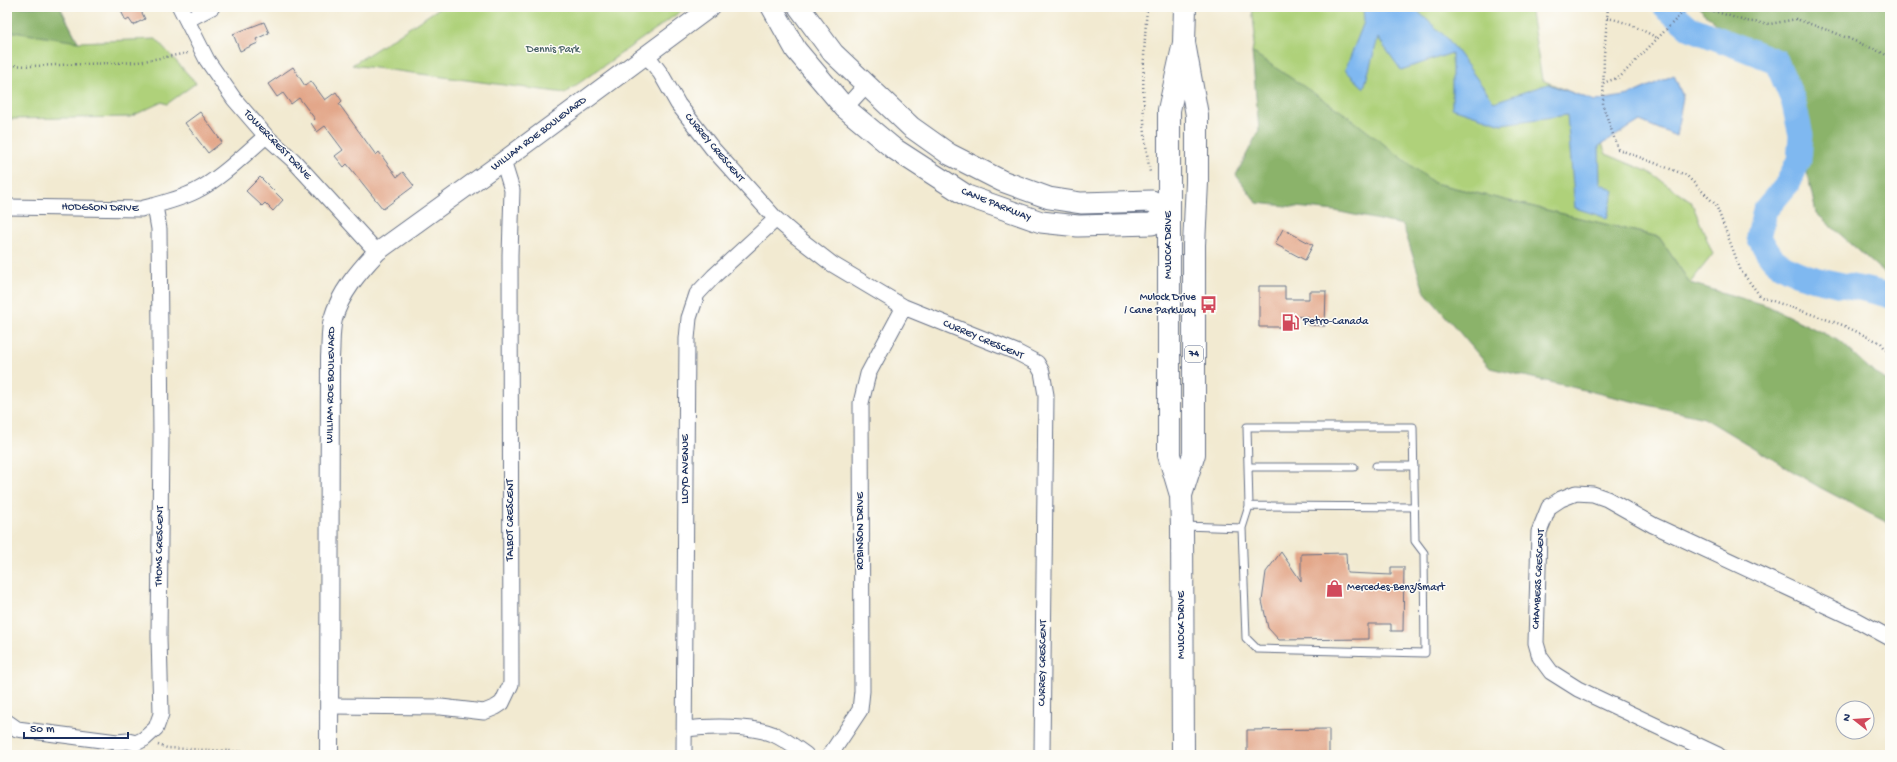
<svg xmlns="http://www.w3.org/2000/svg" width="1897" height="762" viewBox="0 0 1897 762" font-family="'Gochi Hand',sans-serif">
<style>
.green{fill:#afd17a;stroke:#65806c}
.forest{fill:#8bb36a;stroke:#537164}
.water{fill:#7fb8f0;stroke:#4d74a7}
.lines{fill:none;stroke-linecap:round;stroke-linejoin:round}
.river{stroke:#7fb8f0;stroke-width:25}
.building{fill:#e3a78a}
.service-casing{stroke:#667086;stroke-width:9}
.minor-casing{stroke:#667086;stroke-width:17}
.tertiary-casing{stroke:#667086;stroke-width:20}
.secondary-casing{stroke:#667086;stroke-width:23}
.primary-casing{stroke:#667086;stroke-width:24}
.path{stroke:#667086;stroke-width:2.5;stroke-dasharray:1 3;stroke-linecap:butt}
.service{stroke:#fff;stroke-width:7}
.minor{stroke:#fff;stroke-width:15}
.tertiary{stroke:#fff;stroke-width:18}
.secondary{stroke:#fff;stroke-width:21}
.primary{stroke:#fff;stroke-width:22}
.labels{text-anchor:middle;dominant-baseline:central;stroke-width:3;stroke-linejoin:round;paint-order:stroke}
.shield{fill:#fdfcf7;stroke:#5f6c8c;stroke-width:1}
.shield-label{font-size:10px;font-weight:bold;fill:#1b2f5e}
.park-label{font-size:11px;fill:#476066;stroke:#fdfcf7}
.street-label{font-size:11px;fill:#1b2f5e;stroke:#fdfcf7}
.poi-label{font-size:11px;fill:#1b2f5e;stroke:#fdfcf7;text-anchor:start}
</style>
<rect width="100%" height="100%" fill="#fdfcf7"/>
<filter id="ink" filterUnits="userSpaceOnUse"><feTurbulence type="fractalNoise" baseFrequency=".025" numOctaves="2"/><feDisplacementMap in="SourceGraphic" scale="8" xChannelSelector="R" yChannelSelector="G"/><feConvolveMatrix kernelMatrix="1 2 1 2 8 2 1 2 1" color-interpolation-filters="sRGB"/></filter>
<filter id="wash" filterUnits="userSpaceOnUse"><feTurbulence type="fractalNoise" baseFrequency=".012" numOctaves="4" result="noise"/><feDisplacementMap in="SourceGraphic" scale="16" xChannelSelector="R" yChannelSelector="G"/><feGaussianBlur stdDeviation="0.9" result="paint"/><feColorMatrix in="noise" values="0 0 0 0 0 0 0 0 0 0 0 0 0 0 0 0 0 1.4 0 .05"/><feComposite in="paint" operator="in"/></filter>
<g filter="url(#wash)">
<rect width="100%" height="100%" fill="#f2ead1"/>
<path class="green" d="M 7,7 L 60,7 L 78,42 L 156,39 L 196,83 L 167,104 L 162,102 L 130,117 L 7,119 Z
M 441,7 L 687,7 L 565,93 L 352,65 Z
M 1252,7 L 1530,7 L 1542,80 L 1585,98 L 1606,154 L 1649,172 L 1691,201 L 1713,254 L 1690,283 L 1659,237 L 1434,183 L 1252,52 L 1255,35 Z"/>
<path class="forest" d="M 7,7 L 60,7 L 78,42 L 7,31 Z
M 1698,7 L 1890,7 L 1890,278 L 1816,213 L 1789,90 Z
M 1252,52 L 1345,114 L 1434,183 L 1659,237 L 1690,283 L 1768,306 L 1841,342 L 1875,374 L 1890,382 L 1890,524 L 1819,487 L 1704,418 L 1490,368 L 1424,291 L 1403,225 L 1335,211 L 1257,203 L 1236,175 L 1259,130 Z"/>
<path class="water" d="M 1363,7 L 1413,7 L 1448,39 L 1494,102 L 1548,84 L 1595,101 L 1629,95 L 1674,75 L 1683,97 L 1676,136 L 1640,121 L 1599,146 L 1600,183 L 1614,191 L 1607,218 L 1575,208 L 1567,115 L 1502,124 L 1452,108 L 1452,53 L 1401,70 L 1378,38 L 1364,88 L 1345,70 L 1364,22 Z"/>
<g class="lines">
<path class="river" d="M 1665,7 L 1690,28 L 1776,61 L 1793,100 L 1801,135 L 1799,160 L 1788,183 L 1765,210 L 1759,237 C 1763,244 1768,254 1774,260 C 1803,284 1856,284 1890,296"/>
</g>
<g id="blocks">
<path class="building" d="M 119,7 L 148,7 L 141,11 L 145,19 L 133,25 L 129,19 L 126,21 Z
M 264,22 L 269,33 L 256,39 L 258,43 L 240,51 L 233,34 Z
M 293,67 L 305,86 L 311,81 L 325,100 L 336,92 L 342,101 L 339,104 L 376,155 L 379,152 L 397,177 L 403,172 L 414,186 L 383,209 L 347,164 L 344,167 L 335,156 L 343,150 L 325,126 L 317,132 L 311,123 L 315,119 L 299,98 L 291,104 L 283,93 L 277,97 L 268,84 Z
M 200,112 L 222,142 L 208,153 L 185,123 Z
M 260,177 L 283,200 L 273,211 L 265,203 L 262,206 L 246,191 Z
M 1283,229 L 1313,245 L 1305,260 L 1275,244 Z
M 1259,286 L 1285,286 L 1285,299 L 1309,299 L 1309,291 L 1326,291 L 1325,326 L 1308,325 L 1308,317 L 1283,316 L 1283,327 L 1259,327 Z
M 1281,552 L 1301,581 L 1301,554 L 1346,553 L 1347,573 L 1391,575 L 1391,567 L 1404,567 L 1403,631 L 1391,631 L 1391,624 L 1368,624 L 1368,639 L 1279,640 L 1268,628 L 1262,601 L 1266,572 Z
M 1329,729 L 1329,755 L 1247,755 L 1247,730 Z"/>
</g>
</g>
<g filter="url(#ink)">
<use href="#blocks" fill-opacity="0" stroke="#667086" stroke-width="1"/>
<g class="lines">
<defs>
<path id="service" d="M 1376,466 L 1414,466
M 1248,467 L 1354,467
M 1249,506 L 1414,507
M 1184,526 L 1242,528 L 1246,638 L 1257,649 L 1425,653 L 1424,553 L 1415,541 L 1413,427 L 1247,427 L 1249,506 L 1242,528"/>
<path id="minor" d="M 180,7 L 207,60 L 234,99 L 266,136 L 293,160 L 377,252
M 187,20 L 212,7
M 646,54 L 661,74 L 678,104 L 712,148 L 776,219 L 797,237 L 832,264 L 904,307 L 1016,352 L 1037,363 L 1042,372 L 1046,395 L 1042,755
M 845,108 L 867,84
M 7,207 L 141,209 C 160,204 178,200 196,191 C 219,180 246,153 266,136
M 330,706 L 441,707 L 484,712 L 496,707 L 502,703 L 511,684 L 510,255 L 512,190 L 503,161
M 7,722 L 17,729 L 117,742 L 128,741 L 136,743 L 144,739 L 156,728 L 161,714 L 159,637 L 161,436 L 159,229 L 155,206
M 685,729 C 709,726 752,725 775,735 C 786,740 796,748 806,755
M 684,755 L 687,339 L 689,318 L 697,294 L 714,276 L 776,219
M 830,755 L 860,710 L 862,691 L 861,403 L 868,374 L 904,307
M 1718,755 L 1578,689 L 1551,672 L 1540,657 L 1536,643 L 1539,532 L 1549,507 L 1561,499 L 1576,493 L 1593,494 L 1607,499 L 1653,525 L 1855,619 L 1890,638"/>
<path id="tertiary" d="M 329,755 L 330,357 C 331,345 330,331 333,319 C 340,293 359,271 377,252 L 503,161 L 711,7"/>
<path id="secondary" d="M 772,7 L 796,50 L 845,108 L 893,148 L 967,196 L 1041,222 L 1078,226 L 1152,224 L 1169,212 L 1152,201 L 1081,203 L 1049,198 L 1002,181 L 949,154 L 911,127 L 833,53 L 799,7"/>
<path id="primary" d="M 1181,495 L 1194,454 L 1194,245 L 1197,182 L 1197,115 L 1184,43 L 1185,7
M 1183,755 L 1182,526 L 1181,495 L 1169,455 L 1169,110 L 1184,43"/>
</defs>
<use href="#service" class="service-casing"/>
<use href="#minor" class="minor-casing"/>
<use href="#tertiary" class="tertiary-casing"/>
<use href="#secondary" class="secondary-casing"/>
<use href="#primary" class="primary-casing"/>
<path class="path" d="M 1147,7 C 1143,62 1140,118 1150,172
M 1608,7 L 1604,55 L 1603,106 L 1618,149 L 1686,175 L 1716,205 L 1741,271 L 1761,297 L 1840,324 L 1881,343 L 1890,355
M 1702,7 L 1745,21 L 1770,24 L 1796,19 L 1833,32 L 1883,53 L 1890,58
M 1607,18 C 1625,21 1641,29 1657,38
M 7,65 L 31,66 L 138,62 L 188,53
M 1603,83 L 1620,77 L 1686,9 L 1692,7
M 158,745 L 167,748 L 315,755"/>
<use href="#service" class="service"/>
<use href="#minor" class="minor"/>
<use href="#tertiary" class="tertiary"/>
<use href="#secondary" class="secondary"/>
<use href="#primary" class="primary"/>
</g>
</g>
<defs>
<symbol id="bus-bare" viewBox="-9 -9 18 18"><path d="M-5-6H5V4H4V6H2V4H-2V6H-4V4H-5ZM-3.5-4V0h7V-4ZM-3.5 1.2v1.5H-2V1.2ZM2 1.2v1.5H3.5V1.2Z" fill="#d1495b" stroke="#fdfcf7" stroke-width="2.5" paint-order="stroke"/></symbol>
<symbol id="fuel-bare" viewBox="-9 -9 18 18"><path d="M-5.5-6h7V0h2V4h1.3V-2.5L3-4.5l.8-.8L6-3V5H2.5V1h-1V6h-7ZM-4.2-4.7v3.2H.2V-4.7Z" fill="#d1495b" stroke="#fdfcf7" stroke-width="2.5" paint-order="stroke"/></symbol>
<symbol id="shop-bare" viewBox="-9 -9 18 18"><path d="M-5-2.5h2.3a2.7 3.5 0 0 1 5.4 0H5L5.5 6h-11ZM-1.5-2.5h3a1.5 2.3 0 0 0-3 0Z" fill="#d1495b" stroke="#fdfcf7" stroke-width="2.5" paint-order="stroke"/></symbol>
</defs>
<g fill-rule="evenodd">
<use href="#bus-bare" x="1196" y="292" width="25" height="25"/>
<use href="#fuel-bare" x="1278" y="310" width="25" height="25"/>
<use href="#shop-bare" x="1322" y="576" width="25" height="25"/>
</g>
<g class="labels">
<rect class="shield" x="1185" y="346" width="18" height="16" rx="3"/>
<g class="shield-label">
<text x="1194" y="354">74</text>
</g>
<g class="park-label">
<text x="553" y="50">Dennis Park</text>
</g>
<g class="street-label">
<text transform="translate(539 134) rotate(-37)">WILLIAM ROE BOULEVARD</text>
<text transform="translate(277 145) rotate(46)">TOWERCREST DRIVE</text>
<text transform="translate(714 148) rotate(50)">CURREY CRESCENT</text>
<text transform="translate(996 205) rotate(22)">CANE PARKWAY</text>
<text transform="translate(100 208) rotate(1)">HODGSON DRIVE</text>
<text transform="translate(1169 245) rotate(-90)">MULOCK DRIVE</text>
<text transform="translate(983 340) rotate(23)">CURREY CRESCENT</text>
<text transform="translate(331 385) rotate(-89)">WILLIAM ROE BOULEVARD</text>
<text transform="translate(686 469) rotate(-90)">LLOYD AVENUE</text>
<text transform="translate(511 520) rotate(-90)">TALBOT CRESCENT</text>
<text transform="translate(861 531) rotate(-90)">ROBINSON DRIVE</text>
<text transform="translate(160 546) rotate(-89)">THOMS CRESCENT</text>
<text transform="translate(1539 579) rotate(-87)">CHAMBERS CRESCENT</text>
<text transform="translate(1182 625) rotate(-90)">MULOCK DRIVE</text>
<text transform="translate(1043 663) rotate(-89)">CURREY CRESCENT</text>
</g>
<g class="poi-label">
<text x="1196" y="298" text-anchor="end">Mulock Drive<tspan x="1196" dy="13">/ Cane Parkway</tspan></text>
<text x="1303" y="322">Petro-Canada</text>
<text x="1347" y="588">Mercedes-Benz/Smart</text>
</g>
</g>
<rect width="1897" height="762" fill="none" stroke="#fdfcf7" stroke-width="24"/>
<g transform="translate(1855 720) rotate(287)"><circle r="19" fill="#fdfcf7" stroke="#a3aaba"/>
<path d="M0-3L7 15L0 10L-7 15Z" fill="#d1495b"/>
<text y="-6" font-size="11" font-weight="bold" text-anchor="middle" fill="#1b2f5e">N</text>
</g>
<path d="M24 732v6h104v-6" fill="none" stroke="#1b2f5e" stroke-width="2"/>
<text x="30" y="732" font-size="12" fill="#1b2f5e" stroke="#fdfcf7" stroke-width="3" paint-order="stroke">50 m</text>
</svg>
